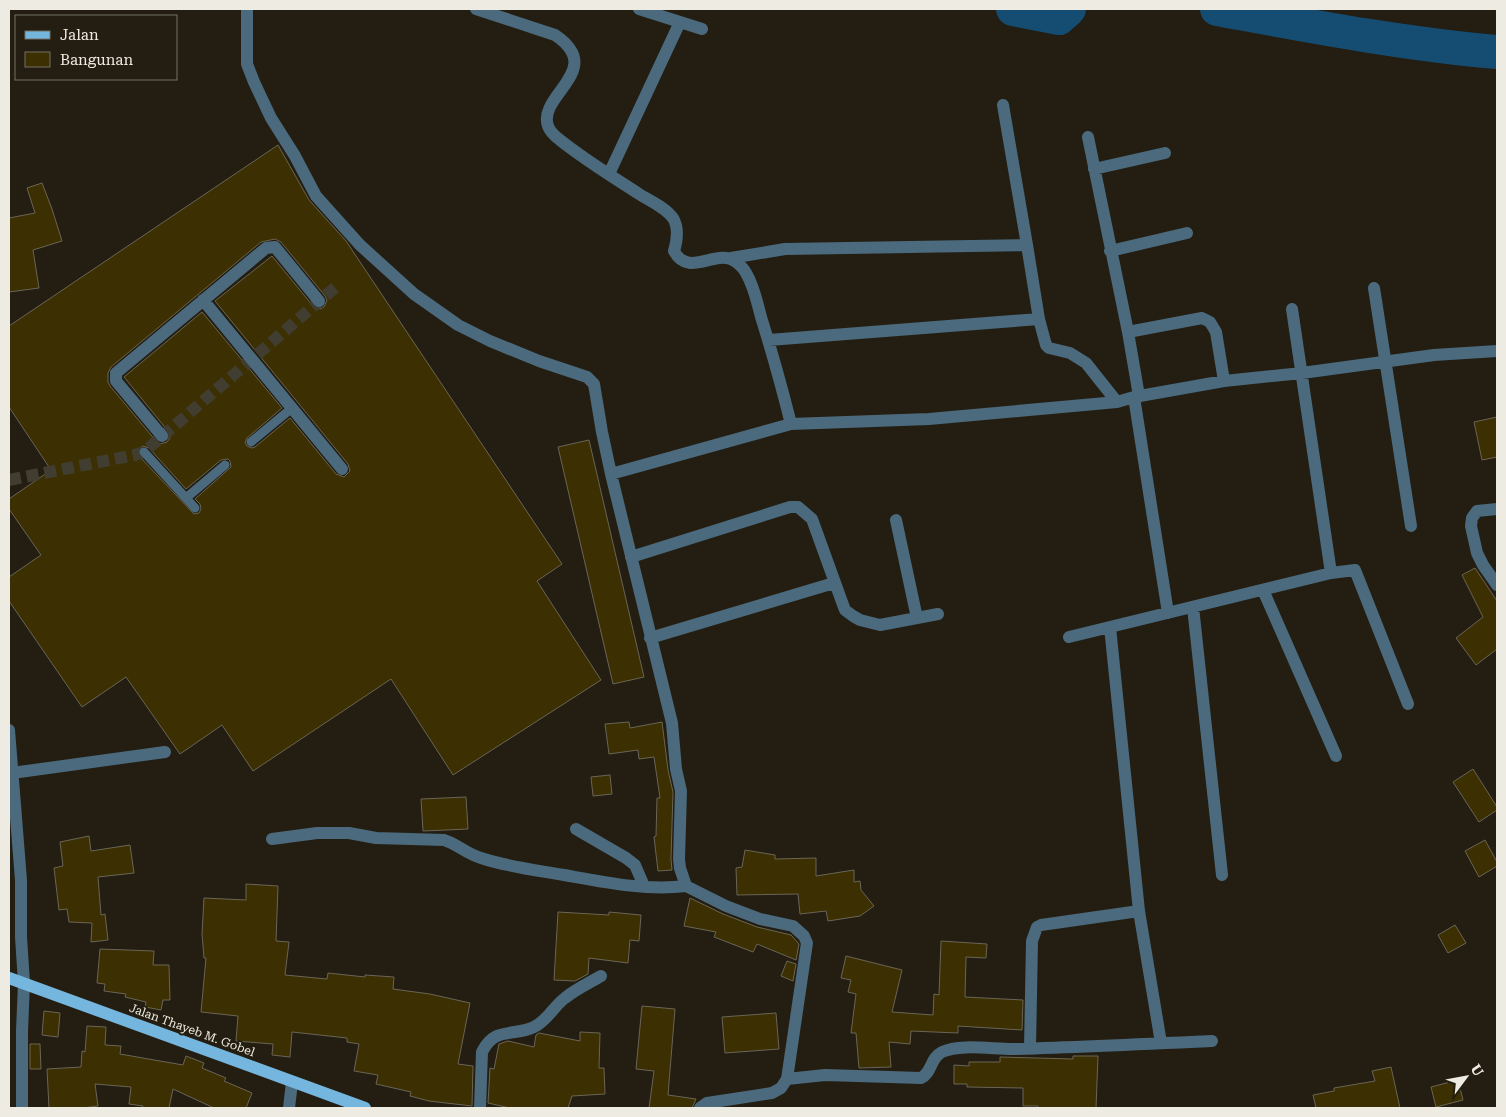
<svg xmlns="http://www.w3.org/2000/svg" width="1506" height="1117" viewBox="0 0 1506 1117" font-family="'Roboto Serif',serif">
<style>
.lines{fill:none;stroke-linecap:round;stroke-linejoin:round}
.river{stroke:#154c71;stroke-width:34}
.building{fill:#3c2f01;stroke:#6a6556;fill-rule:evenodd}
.street-tunnel{stroke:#413d30;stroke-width:12;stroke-dasharray:12 6;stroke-linecap:butt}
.lane{stroke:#4b6a7d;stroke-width:9}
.street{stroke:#4b6a7d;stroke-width:12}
.primary{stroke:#74b6de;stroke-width:12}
.labels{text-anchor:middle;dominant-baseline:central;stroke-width:4;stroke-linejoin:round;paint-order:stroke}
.street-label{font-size:12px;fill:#eeebe2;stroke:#231e11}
</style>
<rect width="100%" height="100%" fill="#231e11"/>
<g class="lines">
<path class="river" d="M 1013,9 L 1059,18 L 1069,9
M 1217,9 C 1310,26 1403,44 1497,52"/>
</g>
<path class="building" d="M 278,145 L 309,200 L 346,241 L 562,564 L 537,581 L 601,680 L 453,775 L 391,679 L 253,771 L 222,725 L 180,754 L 126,677 L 82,707 L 9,601 L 9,577 L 41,555 L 9,509 L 9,499 L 51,470 L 9,407 L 9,326 ZM 275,239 L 281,242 L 325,296 L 327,300 L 324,307 L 320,309 L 313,306 L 272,256 L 215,301 L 348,464 L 350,471 L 344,477 L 336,474 L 290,418 L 255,447 L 252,448 L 247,446 L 245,443 L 247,438 L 282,408 L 202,312 L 124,377 L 168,431 L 170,438 L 167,442 L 160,444 L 156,441 L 110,386 L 108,382 L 108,373 L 111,367 L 261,242 ZM 143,446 L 149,448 L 186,489 L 221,460 L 228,459 L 230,461 L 231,467 L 195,499 L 200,504 L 201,509 L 199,513 L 194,514 L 139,456 L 138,450 Z
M 42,183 L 52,209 L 62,241 L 33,250 L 39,288 L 9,292 L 9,218 L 35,213 L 27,188 Z
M 1497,417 L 1497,457 L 1482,460 L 1474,422 Z
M 589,440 L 644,677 L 613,684 L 558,447 Z
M 1475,568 L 1497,601 L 1497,649 L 1476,665 L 1456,638 L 1483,617 L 1462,575 Z
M 629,722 L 630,728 L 662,722 L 668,770 L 673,792 L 671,859 L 672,870 L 658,871 L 654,837 L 656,836 L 657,798 L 660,798 L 654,757 L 639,759 L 638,750 L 609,754 L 605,724 Z
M 1473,769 L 1497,807 L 1497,810 L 1479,822 L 1453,782 Z
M 610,775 L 612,794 L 593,796 L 591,777 Z
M 466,797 L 468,829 L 423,831 L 421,799 Z
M 89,836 L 91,851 L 130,845 L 134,873 L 98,877 L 101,915 L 105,914 L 108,940 L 91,942 L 92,923 L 69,922 L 67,909 L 59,910 L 54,868 L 63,866 L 60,842 Z
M 1485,840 L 1497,862 L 1497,866 L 1479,877 L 1465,851 Z
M 745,850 L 775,855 L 775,859 L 816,858 L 816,876 L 854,870 L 854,882 L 860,881 L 861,890 L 874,906 L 860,916 L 828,921 L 826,911 L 800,914 L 798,894 L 737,895 L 736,868 L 742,867 Z
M 246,884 L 278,886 L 276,941 L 289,942 L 285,975 L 327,979 L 328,973 L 365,977 L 365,975 L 394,977 L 393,989 L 430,994 L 470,1003 L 458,1064 L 473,1066 L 472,1106 L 429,1101 L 410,1096 L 411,1092 L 376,1084 L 378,1075 L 354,1071 L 359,1044 L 347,1042 L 347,1038 L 292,1032 L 290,1057 L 272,1055 L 273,1044 L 236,1041 L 238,1016 L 201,1012 L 206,958 L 204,958 L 202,934 L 204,898 L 246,900 Z
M 690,898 L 723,914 L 757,927 L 791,935 L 799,944 L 796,960 L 757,944 L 753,952 L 714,937 L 716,932 L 684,926 Z
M 558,912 L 609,915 L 609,912 L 641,915 L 639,941 L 630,940 L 628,963 L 589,958 L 588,974 L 575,981 L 554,980 Z
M 1455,925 L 1466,943 L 1448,953 L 1438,935 Z
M 941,941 L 987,944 L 986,958 L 966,957 L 965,997 L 1023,1000 L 1022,1030 L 958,1026 L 958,1033 L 911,1031 L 910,1044 L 889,1042 L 891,1067 L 859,1068 L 856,1033 L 851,1033 L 856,994 L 848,992 L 851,980 L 841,978 L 846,956 L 902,970 L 892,1012 L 933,1015 L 934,994 L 939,995 Z
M 100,949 L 154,951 L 153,965 L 169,965 L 170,1000 L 163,1000 L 161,1010 L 145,1007 L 146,1002 L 125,997 L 126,994 L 104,991 L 105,984 L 97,983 Z
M 787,961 L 796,964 L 793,981 L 781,976 Z
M 642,1006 L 675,1009 L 668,1095 L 696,1099 L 692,1108 L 649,1108 L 654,1071 L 636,1069 Z
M 44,1011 L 60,1013 L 58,1037 L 42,1035 Z
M 776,1013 L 779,1049 L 725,1053 L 722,1017 Z
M 87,1026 L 106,1027 L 105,1045 L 121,1046 L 120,1054 L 183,1065 L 186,1056 L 204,1063 L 202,1068 L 226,1078 L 224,1081 L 252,1093 L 246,1108 L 214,1108 L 173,1089 L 169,1108 L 142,1108 L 143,1106 L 129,1104 L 131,1087 L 95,1084 L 98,1106 L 82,1108 L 49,1108 L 47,1069 L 81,1067 L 82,1051 L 85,1052 Z
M 580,1032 L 600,1033 L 599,1068 L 604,1068 L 605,1094 L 572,1096 L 568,1108 L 510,1108 L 488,1103 L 490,1068 L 494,1069 L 499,1044 L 508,1041 L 534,1047 L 536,1035 L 539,1033 L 580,1041 Z
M 30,1044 L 40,1044 L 41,1069 L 30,1069 Z
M 1073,1056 L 1098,1056 L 1096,1108 L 1038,1108 L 1038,1106 L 1023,1106 L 1023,1088 L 967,1087 L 967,1084 L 954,1084 L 954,1065 L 969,1066 L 969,1062 L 1000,1062 L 1000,1057 L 1073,1059 Z
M 1391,1067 L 1400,1108 L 1316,1108 L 1313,1095 L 1334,1091 L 1334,1088 L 1375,1081 L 1372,1071 Z
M 1458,1080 L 1463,1100 L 1436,1107 L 1431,1087 Z"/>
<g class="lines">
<path class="street-tunnel" d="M 9,480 L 135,455 L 144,452 L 338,285"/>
<path class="lane" d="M 251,442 L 292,408
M 144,452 L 195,508
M 186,498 L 225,465"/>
<path class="street" d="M 247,9 L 247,64 L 254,82 L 271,118 L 295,156 L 316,196 L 360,245 L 414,294 L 458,325 L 490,341 L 539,361 L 587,377 L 594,384 L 602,432 L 611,474 L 672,723 L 676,769 L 681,791 L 679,859 L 680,868 L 686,886 L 726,906 L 760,919 L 793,926 L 804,936 L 807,943 L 787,1079 L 825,1075 L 921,1078 C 932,1073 930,1058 942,1052 C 961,1043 996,1050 1017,1049 C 1082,1047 1147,1044 1212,1041
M 476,9 L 555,35 C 607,70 537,95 548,126 C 550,132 556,137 560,140 C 585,160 613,177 639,194 C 650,201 665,207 673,218 C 679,228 677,241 674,251 C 689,279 717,247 736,262 C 740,265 744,269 746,273 C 754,286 757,302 761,317 C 772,352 782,388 791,424 L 929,419 L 1117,402 L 1134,397 L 1224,381 L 1302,373 L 1434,355 L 1497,351
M 680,22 L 702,29
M 1088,137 L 1128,332 L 1139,396
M 1094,169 L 1165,153
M 609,174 L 680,22 L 639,9
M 1110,251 L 1187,233
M 731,258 L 785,249 L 1027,245 L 1003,105
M 1374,288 L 1411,526
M 203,300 L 342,469
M 1292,309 L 1331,573
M 1039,319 L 1046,345 L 1049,348 L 1070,353 L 1086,363 L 1117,402
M 1128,332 L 1202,318 L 1210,322 L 1216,332 L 1224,381
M 769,340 L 1039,319 L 1027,245
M 1134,397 L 1168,613
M 162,436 L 116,381 L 116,373 L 266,248 L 275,247 L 319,301
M 611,474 L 791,424
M 1497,509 L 1477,511 L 1472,518 L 1471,526 L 1477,553 L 1483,565 L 1497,585
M 896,520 L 917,618
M 631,557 L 790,507 L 798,507 L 812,519 L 842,602 L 845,610 L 853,616 L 860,620 L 880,625 L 938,614
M 1263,590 L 1336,756
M 1193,607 L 1222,875
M 1110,627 L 1139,911 L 1161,1043
M 1069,637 L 1331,573 L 1355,570 L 1408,704
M 650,638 L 834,583
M 9,730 L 21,880 L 21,937 L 24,983 L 22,1031 L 22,1108
M 12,773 L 165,752
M 576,829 L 626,858 L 635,865 L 644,886
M 272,839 L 317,833 L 349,833 L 376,838 L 444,840 C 457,844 467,854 481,858 C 508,867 536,870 564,875 C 603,882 646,891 686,886
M 1030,1048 L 1032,941 L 1037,927 L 1041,925 L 1139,911
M 289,1108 L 292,1082
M 480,1108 L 482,1052 C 495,1026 513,1037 534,1027 C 547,1021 554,1006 565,998 C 576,989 589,983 601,976
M 700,1108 L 707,1103 L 772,1093 L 781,1088 L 787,1079"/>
<path class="primary" d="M 9,978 L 365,1108"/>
</g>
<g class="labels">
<g class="street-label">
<text transform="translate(192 1030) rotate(20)">Jalan Thayeb M. Gobel</text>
</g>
</g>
<rect width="1506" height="1117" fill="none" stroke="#eeebe2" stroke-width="20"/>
<rect x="15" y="15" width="162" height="65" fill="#231e11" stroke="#747065"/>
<rect x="25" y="31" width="25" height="8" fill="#74b6de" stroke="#747065"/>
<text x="60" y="40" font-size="15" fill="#eeebe2">Jalan</text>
<rect x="25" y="52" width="25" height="15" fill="#3c2f01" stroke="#747065"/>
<text x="60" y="65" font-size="15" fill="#eeebe2">Bangunan</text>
<g transform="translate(1466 1077) rotate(58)" stroke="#231e11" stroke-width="4" paint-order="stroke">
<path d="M0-4L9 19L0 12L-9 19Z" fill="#eeebe2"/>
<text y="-8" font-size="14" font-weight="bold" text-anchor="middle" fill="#eeebe2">U</text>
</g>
</svg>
